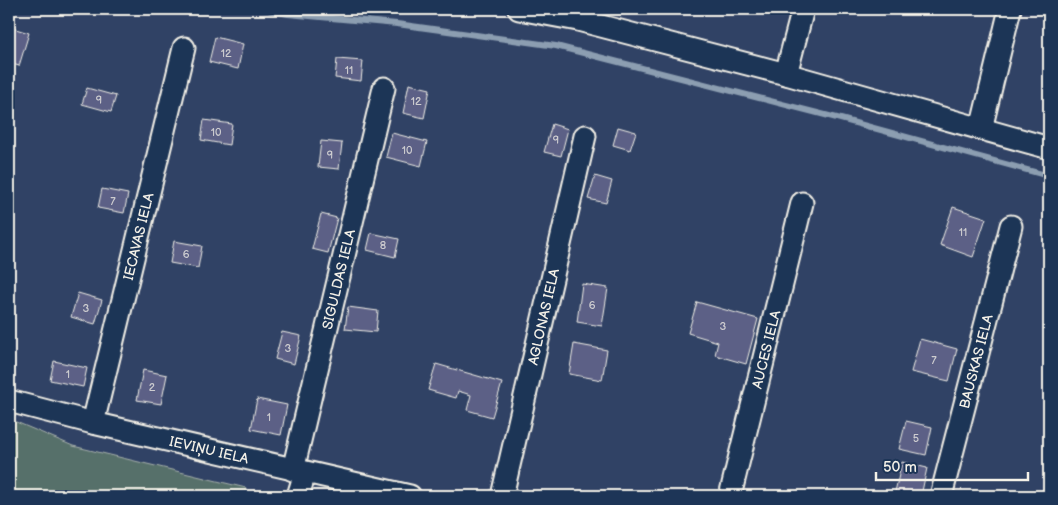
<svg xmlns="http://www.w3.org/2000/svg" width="1058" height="505" viewBox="0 0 1058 505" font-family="'Balsamiq Sans',sans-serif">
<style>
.green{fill:#576f6b;stroke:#a6b0aa}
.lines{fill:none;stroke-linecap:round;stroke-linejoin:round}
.stream{stroke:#8c9eb1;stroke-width:6}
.building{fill:#5b6086;stroke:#f4f1e8}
.street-casing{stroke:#f4f1e8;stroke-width:25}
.street{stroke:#1d3557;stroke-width:21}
.labels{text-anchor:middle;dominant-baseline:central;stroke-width:4;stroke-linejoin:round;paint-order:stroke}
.number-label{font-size:11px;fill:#cecdd0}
.street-label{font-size:14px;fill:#f4f1e8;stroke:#1d3557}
</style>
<rect width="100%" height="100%" fill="#304265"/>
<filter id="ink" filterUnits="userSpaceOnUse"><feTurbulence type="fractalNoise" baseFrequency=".02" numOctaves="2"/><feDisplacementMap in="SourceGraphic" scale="10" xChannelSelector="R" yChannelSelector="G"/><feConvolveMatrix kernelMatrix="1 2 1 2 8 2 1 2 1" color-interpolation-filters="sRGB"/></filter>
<g filter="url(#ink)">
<path class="green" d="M 9,419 L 73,446 L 246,488 L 247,496 L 9,496 Z"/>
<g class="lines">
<path class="stream" d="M 263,9 L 288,14 L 397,24 L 556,46 L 837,118 L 1049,176"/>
</g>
<path class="building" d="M 9,27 L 29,33 L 19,66 L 9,63 Z
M 215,37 L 243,44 L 238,69 L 209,62 Z
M 337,59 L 363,61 L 361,81 L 335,78 Z
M 409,84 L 430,89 L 424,118 L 403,113 Z
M 87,88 L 116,96 L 111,112 L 82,104 Z
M 204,120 L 232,124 L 229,145 L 201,140 Z
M 552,124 L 568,129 L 561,156 L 544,152 Z
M 618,127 L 636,132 L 630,150 L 613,145 Z
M 392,133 L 427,142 L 421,166 L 386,157 Z
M 321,141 L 342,143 L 339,169 L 318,167 Z
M 595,176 L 612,181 L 606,203 L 588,199 Z
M 102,189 L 128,194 L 124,213 L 98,208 Z
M 953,207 L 986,218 L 973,257 L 940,245 Z
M 321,214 L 337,218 L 328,253 L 312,249 Z
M 371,233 L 399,239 L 395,257 L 367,250 Z
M 174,241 L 202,246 L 198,268 L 170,263 Z
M 582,284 L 608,288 L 602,326 L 577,322 Z
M 78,293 L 102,300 L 95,324 L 71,317 Z
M 697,302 L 758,319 L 746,364 L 715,355 L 718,342 L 688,333 Z
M 348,307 L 378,311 L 376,332 L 345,329 Z
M 282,332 L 301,336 L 294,364 L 275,359 Z
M 920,339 L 957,349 L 949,381 L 911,372 Z
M 574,344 L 607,350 L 602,380 L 569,374 Z
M 54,361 L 87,368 L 83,387 L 50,380 Z
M 436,364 L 502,383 L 492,417 L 467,410 L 471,395 L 458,391 L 456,398 L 428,390 Z
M 143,370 L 167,375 L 161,404 L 137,400 Z
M 257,399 L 287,405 L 281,435 L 251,429 Z
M 906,421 L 932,427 L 926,455 L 899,449 Z
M 902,462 L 927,468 L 921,496 L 894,496 Z"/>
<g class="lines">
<defs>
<g id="street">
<path d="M 519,9 L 578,20 L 786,74 L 1049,148"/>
<path d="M 786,74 L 803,9"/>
<path d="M 981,129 L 1010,9"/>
<path id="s1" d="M 9,401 L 93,423 L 410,496"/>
<path id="s2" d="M 93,423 L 184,48"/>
<path id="s3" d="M 293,470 L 384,88"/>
<path d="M 298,496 L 305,473"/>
<path id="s4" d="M 502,496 L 585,136"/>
<path id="s5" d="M 730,496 L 802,203"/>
<path id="s6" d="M 941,496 L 1011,226"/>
</g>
</defs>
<use href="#street" class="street-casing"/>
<use href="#street" class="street"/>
</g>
</g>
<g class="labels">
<g class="number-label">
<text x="226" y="53">12</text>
<text x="349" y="70">11</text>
<text x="99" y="100">9</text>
<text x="416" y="101">12</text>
<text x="216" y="132">10</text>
<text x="556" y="140">9</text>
<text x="407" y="150">10</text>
<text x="330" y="155">9</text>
<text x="113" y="201">7</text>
<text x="963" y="232">11</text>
<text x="383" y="245">8</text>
<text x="186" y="254">6</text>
<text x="592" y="305">6</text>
<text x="86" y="308">3</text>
<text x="723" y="326">3</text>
<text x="288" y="348">3</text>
<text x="934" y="360">7</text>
<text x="68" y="374">1</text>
<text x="152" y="387">2</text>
<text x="269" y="417">1</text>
<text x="916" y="438">5</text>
</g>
<g class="street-label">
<text stroke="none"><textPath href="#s2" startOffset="192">IECAVAS IELA</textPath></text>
<text stroke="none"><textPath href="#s3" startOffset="196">SIGULDAS IELA</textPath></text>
<text stroke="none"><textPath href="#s4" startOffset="184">AGLONAS IELA</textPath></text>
<text stroke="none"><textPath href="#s5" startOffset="151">AUCES IELA</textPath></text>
<text stroke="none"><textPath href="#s6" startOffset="139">BAUSKAS IELA</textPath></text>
<text stroke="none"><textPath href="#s1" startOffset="206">IEVIŅU IELA</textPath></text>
</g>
</g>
<rect width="1058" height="505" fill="none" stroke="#1d3557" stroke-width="30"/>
<rect x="15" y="15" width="1028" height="475" fill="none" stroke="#f4f1e8" stroke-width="2" filter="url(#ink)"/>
<path d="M876 472v8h152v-8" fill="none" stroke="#f4f1e8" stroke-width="2.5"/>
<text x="883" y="472" font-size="15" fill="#f4f1e8" stroke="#1d3557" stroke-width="4" paint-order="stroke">50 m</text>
</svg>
